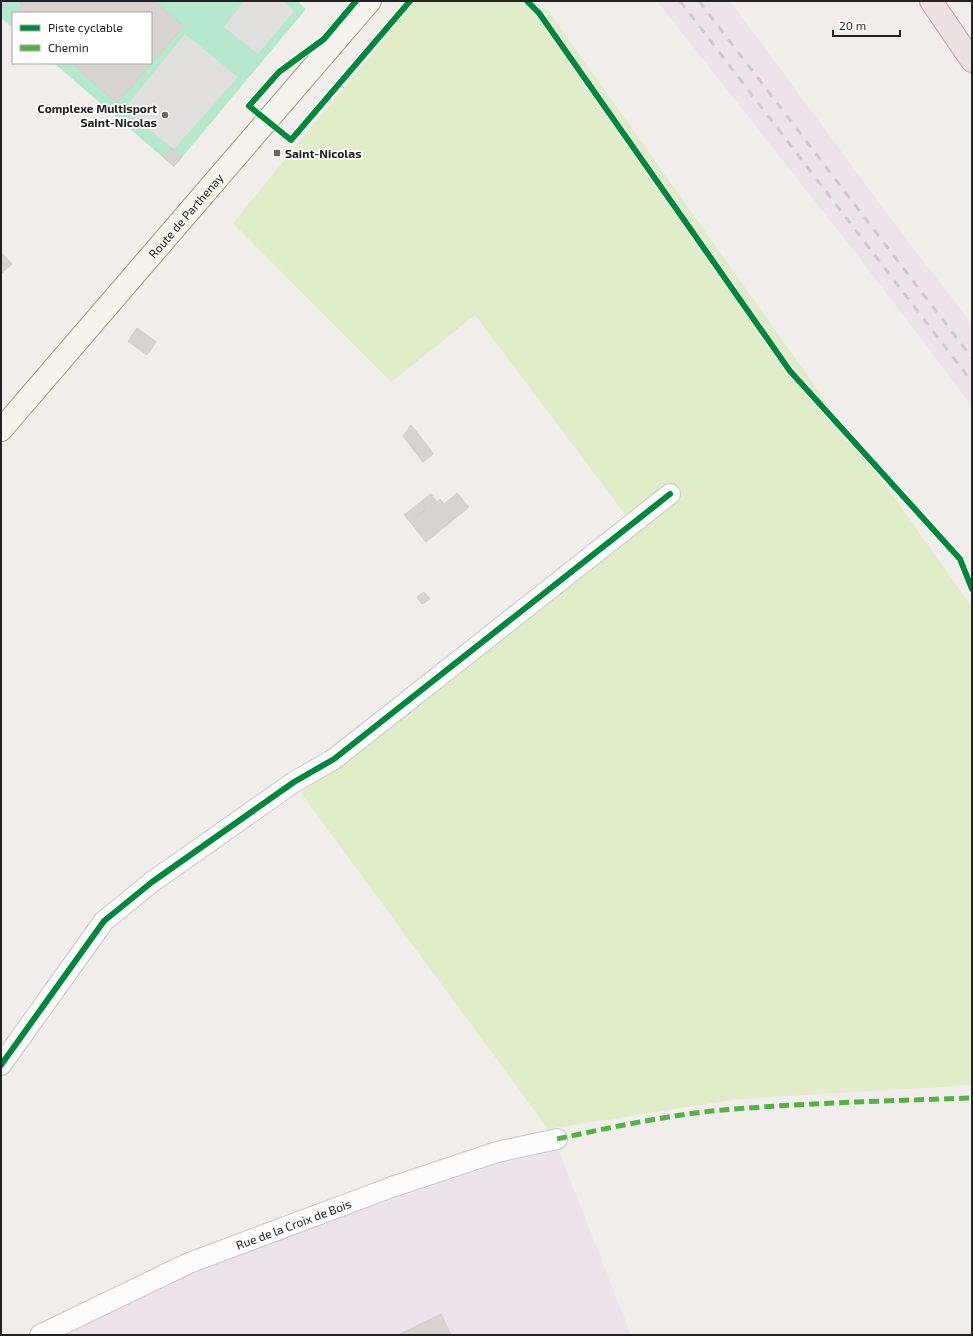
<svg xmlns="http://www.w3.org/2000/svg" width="973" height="1336" viewBox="0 0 973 1336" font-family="'Exo 2',sans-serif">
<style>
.industrial{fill:#ede3ea}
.grass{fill:#e0edc8}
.pitch{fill:#b5e8ce}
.parking{fill:#e0dfde}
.building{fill:#d7d3d1;stroke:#d3cfcc}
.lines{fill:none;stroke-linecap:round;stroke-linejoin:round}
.street-casing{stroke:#c9c8c6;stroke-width:22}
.secondary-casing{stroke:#9b9a80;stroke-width:24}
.highway-casing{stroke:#c6a0ae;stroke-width:24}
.street{stroke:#fdfcfc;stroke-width:20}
.secondary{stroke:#f5f4ec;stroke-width:22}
.highway{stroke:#ece0e2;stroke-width:22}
.rail{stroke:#cccccb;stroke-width:3;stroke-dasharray:8 8;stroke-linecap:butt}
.quiet{stroke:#55b145;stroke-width:5;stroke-dasharray:10 5;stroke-linecap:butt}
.cycleway-casing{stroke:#fff;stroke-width:8}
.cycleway{stroke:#00873e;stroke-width:6}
.poi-dot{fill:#6a6968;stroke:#fff;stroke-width:1.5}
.labels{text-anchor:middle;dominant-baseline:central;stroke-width:3.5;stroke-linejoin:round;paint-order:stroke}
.poi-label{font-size:12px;font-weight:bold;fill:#222;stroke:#fff;text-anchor:end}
.street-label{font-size:12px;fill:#222;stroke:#fff}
</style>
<rect width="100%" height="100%" fill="#f0edea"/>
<path class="industrial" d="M 657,1 L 730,1 L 900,231 L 972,324 L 972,406 L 852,248 Z
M 556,1144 L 631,1335 L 54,1335 L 170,1276 Z"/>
<path class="grass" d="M 415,1 L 534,1 L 550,13 L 972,607 L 972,1085 L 738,1099 L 548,1129 L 301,793 L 631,522 L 475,315 L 391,382 L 233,223 Z"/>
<path class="pitch" d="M 1,1 L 297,1 L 306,9 L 174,167 L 54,63 L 151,63 L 151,13 L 13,13 L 13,28 L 1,18 Z"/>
<path class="parking" d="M 244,1 L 282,1 L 294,11 L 258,54 L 224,27 Z
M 185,34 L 238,77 L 174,149 L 124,109 Z"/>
<path class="building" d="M 1,1 L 9,1 L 4,7 L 1,5 Z
M 18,1 L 154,1 L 184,26 L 117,103 L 71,63 L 151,63 L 151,13 L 16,13 L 23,5 Z
M 171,148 L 182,157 L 174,166 L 163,157 Z
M 1,252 L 12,264 L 2,273 L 1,272 Z
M 137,328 L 156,342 L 147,355 L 128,341 Z
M 411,425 L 430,449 L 419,457 L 403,436 Z
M 430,449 L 433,454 L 423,462 L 419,457 Z
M 457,493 L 469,507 L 426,542 L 410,522 L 427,508 L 422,501 L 431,494 L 437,502 L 440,499 L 444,504 Z
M 422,501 L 427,508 L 410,522 L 404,515 Z
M 424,592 L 430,599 L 422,604 L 417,597 Z
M 441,1314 L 451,1335 L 398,1335 Z"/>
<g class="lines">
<defs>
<g id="street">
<path d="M 1,1065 L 104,921 L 152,882 L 294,782 L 334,759 L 670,494"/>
<path id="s1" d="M 40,1335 L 189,1263 L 392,1187 L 497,1152 L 557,1139"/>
</g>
<g id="secondary">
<path id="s2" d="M 1,430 L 370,1"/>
</g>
<path id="highway" d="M 931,1 L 972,61"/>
</defs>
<use href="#street" class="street-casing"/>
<use href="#secondary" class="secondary-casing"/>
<use href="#highway" class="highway-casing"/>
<use href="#street" class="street"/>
<use href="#secondary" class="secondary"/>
<use href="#highway" class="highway"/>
<path class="rail" d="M 680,1 L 972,382
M 699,1 L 972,358"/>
<path class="quiet" d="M 557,1139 C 608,1128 659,1117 712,1111 C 798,1103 885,1101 972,1098"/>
<defs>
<path id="cycleway" d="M 356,1 L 324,39 L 279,72 L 249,106 L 291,140 L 410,1
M 527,1 L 539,13 L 790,371 L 960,559 L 972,589
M 1,1065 L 104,921 L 152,882 L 294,782 L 334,759 L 670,494"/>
</defs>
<use href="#cycleway" class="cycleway-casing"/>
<use href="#cycleway" class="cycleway"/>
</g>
<g class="poi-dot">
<circle cx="165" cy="115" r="4"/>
<rect x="273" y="149" width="8" height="8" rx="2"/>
</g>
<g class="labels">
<g class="poi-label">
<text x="157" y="108">Complexe Multisport<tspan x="157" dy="14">Saint-Nicolas</tspan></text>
<text x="285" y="153" text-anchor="start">Saint-Nicolas</text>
</g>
<g class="street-label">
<text stroke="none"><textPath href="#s2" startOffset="283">Route de Parthenay</textPath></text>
<text stroke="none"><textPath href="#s1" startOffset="277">Rue de la Croix de Bois</textPath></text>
</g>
</g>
<rect width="973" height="1336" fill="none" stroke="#222222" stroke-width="4"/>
<rect x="12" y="12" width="140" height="52" fill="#ffffff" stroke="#a7a7a7"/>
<rect x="20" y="25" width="20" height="6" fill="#00873e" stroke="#a7a7a7"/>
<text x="48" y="32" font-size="12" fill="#222222">Piste cyclable</text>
<rect x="20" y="45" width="20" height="6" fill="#55b145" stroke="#a7a7a7"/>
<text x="48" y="52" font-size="12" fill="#222222">Chemin</text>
<path d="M833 30v6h67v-6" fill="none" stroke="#222222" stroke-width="2"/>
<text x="839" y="30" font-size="12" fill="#222222" stroke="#ffffff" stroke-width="3" paint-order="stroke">20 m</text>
</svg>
